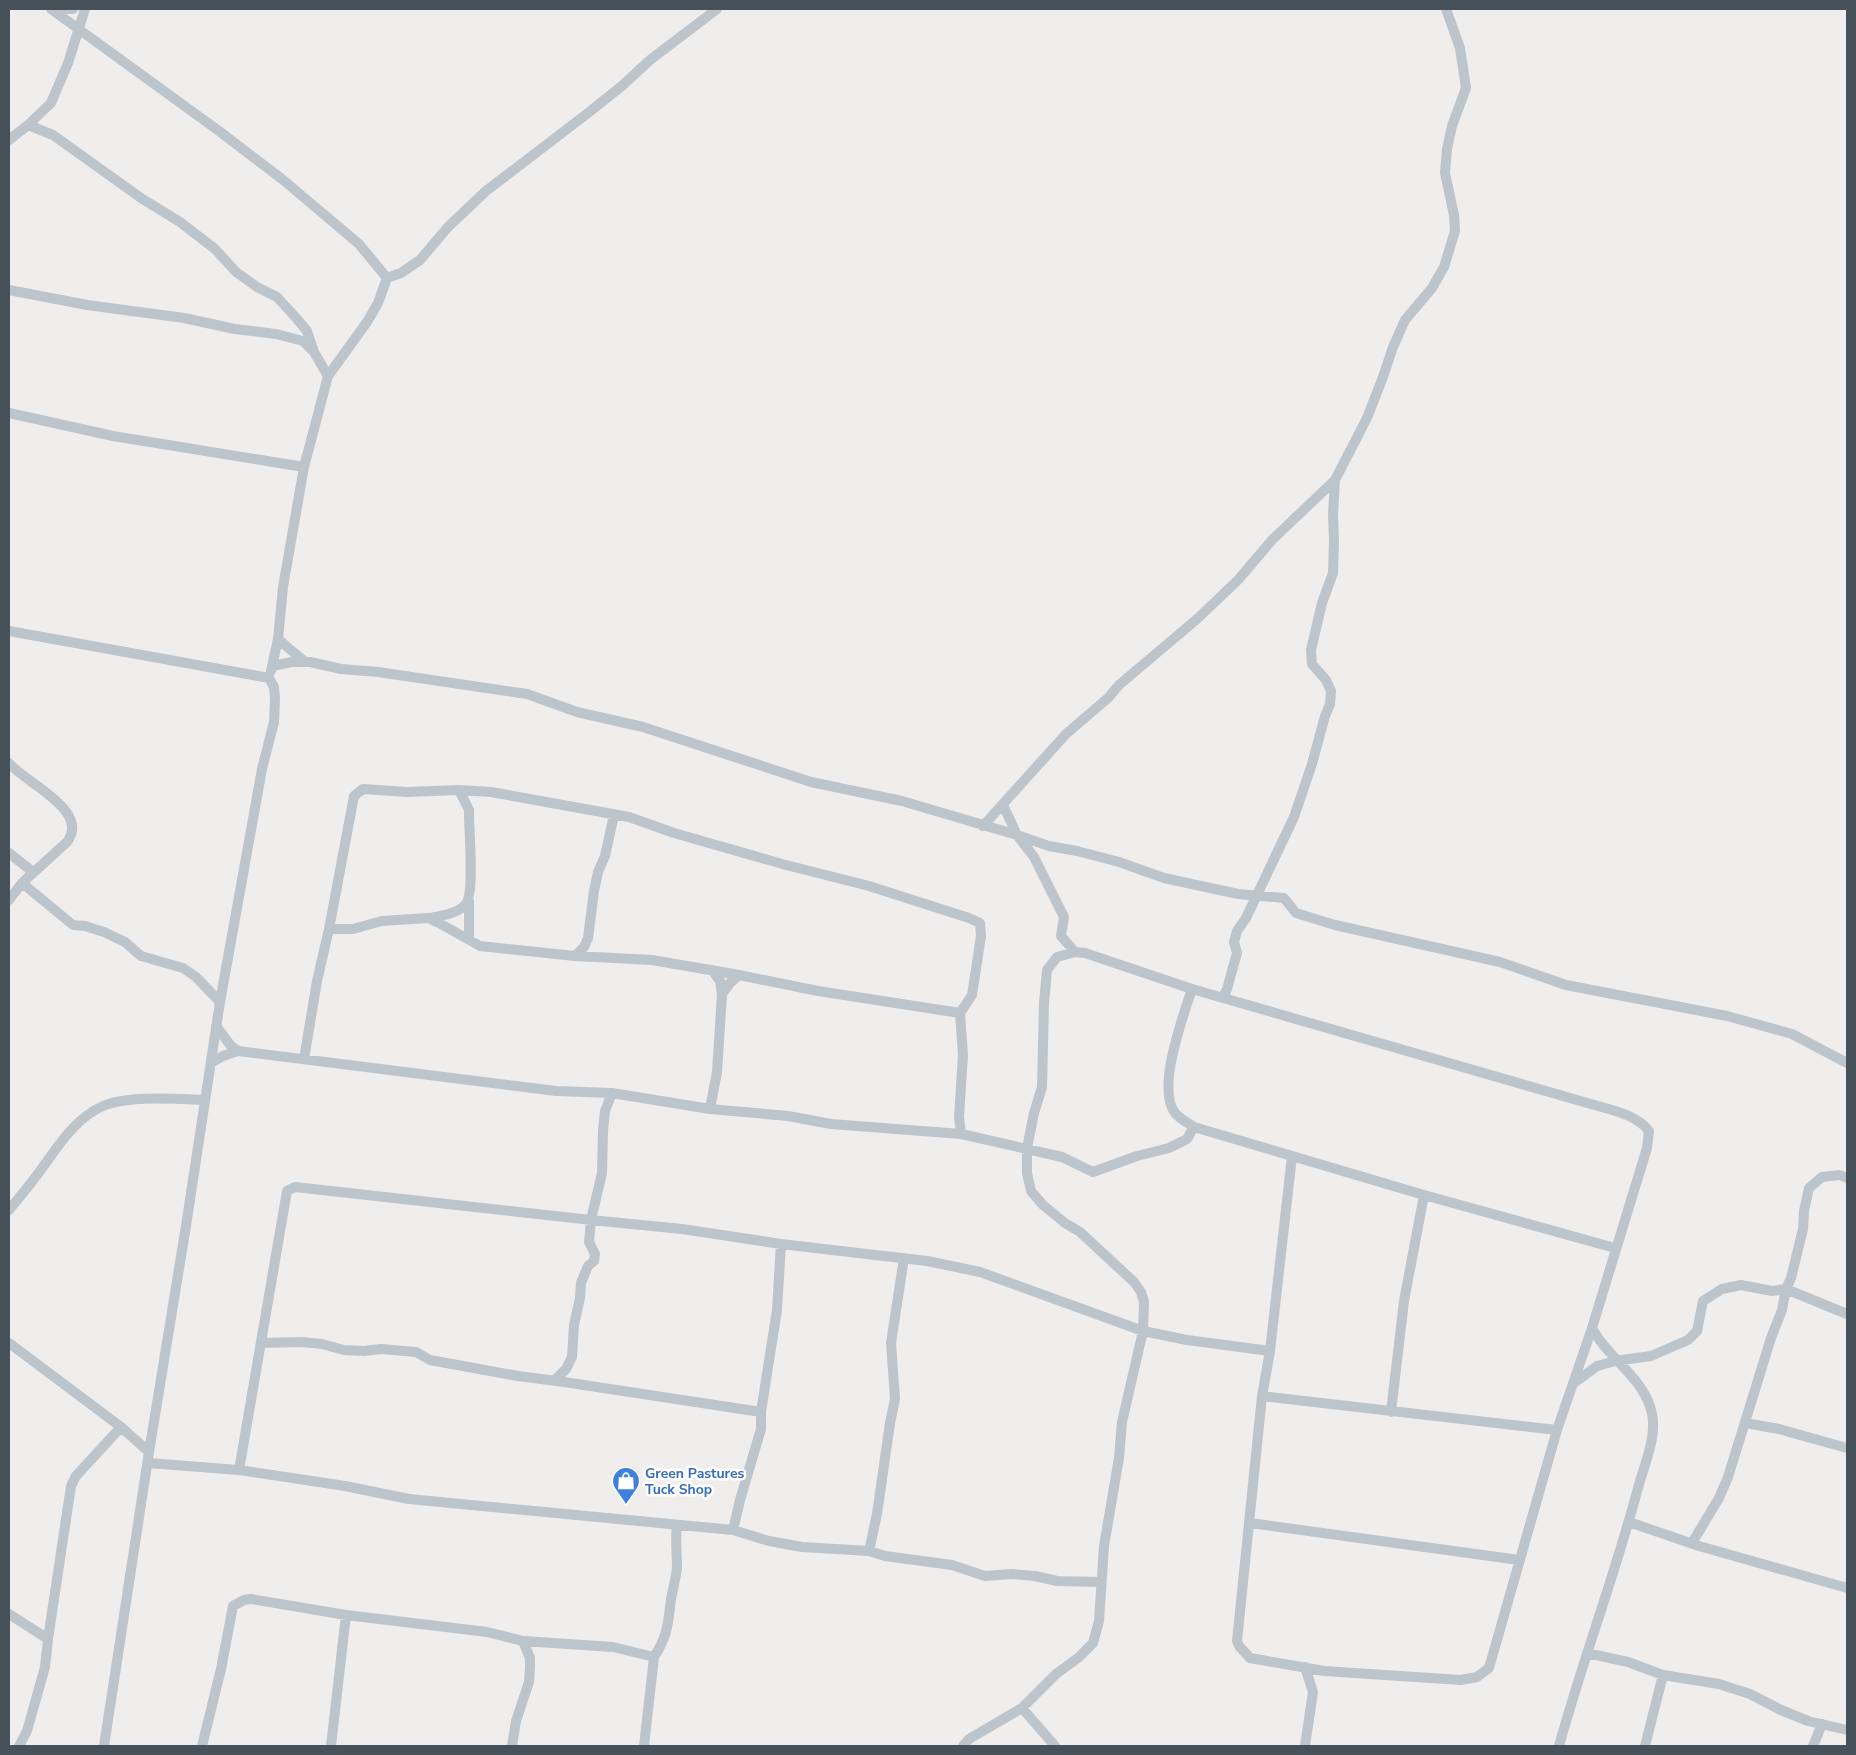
<svg xmlns="http://www.w3.org/2000/svg" width="1856" height="1755" viewBox="0 0 1856 1755" font-family="'Nunito Sans',sans-serif">
<style>
.lines{fill:none;stroke-linecap:round;stroke-linejoin:round}
.minor{stroke:#bcc5cc;stroke-width:10}
.labels{text-anchor:middle;dominant-baseline:central;stroke-width:5;stroke-linejoin:round;paint-order:stroke}
.shop-label{font-size:14px;font-weight:bold;fill:#366cbe;stroke:#fff;text-anchor:start}
</style>
<rect width="100%" height="100%" fill="#f0eded"/>
<g class="lines">
<path class="minor" d="M 51,9 L 219,131 L 282,179 L 359,244 L 387,278
M 59,9 L 73,9
M 28,125 L 53,135 L 141,198 L 180,222 L 215,249 L 236,272 L 257,287 L 277,297 L 298,320 L 307,331 L 314,352
M 9,140 L 28,125 L 51,103 L 68,63 L 85,9
M 9,290 L 87,305 L 184,318 L 235,329 L 276,334 L 303,341 L 314,352 L 328,376
M 9,413 L 113,436 L 304,467
M 9,631 L 269,678 L 274,687 L 275,698 L 274,722 L 262,769 L 220,1002 L 186,1226 L 149,1452 L 104,1746
M 278,639 L 305,662
M 272,666 L 292,662 L 310,662 L 341,669 L 378,672 L 527,694 L 577,712 L 643,727 L 811,782 L 902,801 L 1017,835 L 1049,846 L 1077,851 L 1119,862 L 1164,878 L 1238,894 L 1284,898 L 1296,913 L 1335,925 L 1500,962 L 1566,985 L 1727,1016 L 1792,1034 L 1847,1063
M 271,671 L 278,639 L 283,587 L 304,467 L 328,376 L 367,322 L 378,303 L 387,278 L 401,273 L 420,260 L 448,227 L 486,191 L 588,113 L 623,85 L 650,60 L 717,9
M 9,763 C 25,783 91,810 67,842 L 22,883 L 9,900
M 1003,805 L 1017,835 L 1034,857 L 1064,917 L 1061,936 L 1075,952
M 983,826 L 1066,734 L 1108,698 L 1119,685 L 1197,619 L 1238,580 L 1272,540 L 1335,480 L 1367,418 L 1383,377 L 1393,347 L 1405,320 L 1432,288 L 1444,267 L 1455,231 L 1454,215 L 1445,173 L 1447,149 L 1452,126 L 1466,88 L 1460,48 L 1446,9
M 9,853 L 33,872
M 22,883 L 73,925 L 85,926 L 104,932 L 125,942 L 141,956 L 183,968 L 196,977 L 220,1002
M 469,901 L 469,939
M 429,918 C 440,916 457,914 465,905 C 475,896 469,832 469,815 L 469,810 L 459,790
M 329,929 L 353,929 L 382,921 L 428,918 L 439,923 L 480,946 L 575,956 L 652,960 L 739,975 L 730,983 L 722,994
M 575,956 L 584,947 L 588,938 L 594,891 L 598,872 L 605,856 L 614,815
M 739,975 L 818,991 L 960,1013 L 963,1055 L 959,1117 L 961,1134
M 1192,989 C 1183,1017 1156,1088 1175,1113 C 1180,1119 1188,1123 1194,1127 L 1424,1195 L 1615,1248
M 1223,997 L 1227,989 L 1237,953 L 1234,942 L 1237,931 L 1246,918 L 1294,817 L 1312,764 L 1325,716 L 1330,704 L 1331,691 L 1326,680 L 1312,664 L 1311,650 L 1322,603 L 1333,573 L 1334,541 L 1333,514 L 1335,480
M 216,1026 L 231,1046 L 238,1051
M 304,1059 L 317,981 L 329,929 L 354,796 L 363,789 L 407,792 L 459,790 L 491,792 L 629,817 L 674,833 L 786,865 L 869,886 L 969,918 L 980,923 L 981,936 L 972,995 L 960,1013
M 211,1063 L 223,1056 L 238,1051 L 556,1091 L 612,1093 L 710,1109 L 788,1116 L 831,1124 L 961,1134 L 1062,1157 L 1093,1172 L 1137,1156 L 1169,1148 L 1187,1139 L 1194,1127
M 710,1109 L 717,1072 L 722,994 L 720,981 L 712,970
M 9,1210 C 18,1199 28,1187 37,1175 C 56,1150 73,1119 103,1106 C 128,1095 177,1099 205,1100
M 9,1343 L 121,1427 L 149,1452
M 261,1343 L 301,1342 L 322,1344 L 344,1350 L 364,1351 L 381,1349 L 416,1352 L 430,1360 L 518,1376 L 564,1382 L 761,1412
M 555,1380 L 566,1369 L 572,1357 L 574,1325 L 580,1298 L 581,1283 L 588,1266 L 594,1261 L 595,1254 L 589,1242 L 591,1220 L 602,1173 L 603,1131 L 605,1111 L 612,1093
M 1574,1383 L 1597,1366 L 1615,1361 L 1651,1356 L 1688,1340 L 1697,1331 L 1703,1301 L 1722,1289 L 1741,1285 L 1772,1291 L 1786,1289 L 1847,1314
M 1262,1396 L 1557,1430
M 1391,1412 L 1404,1301 L 1424,1195
M 1745,1423 L 1779,1429 L 1847,1448
M 148,1463 L 239,1470 L 345,1486 L 409,1499 L 733,1530 L 769,1541 L 802,1547 L 869,1551 L 885,1556 L 952,1565 L 985,1576 L 1011,1574 L 1035,1576 L 1057,1581 L 1101,1582
M 239,1470 L 287,1191 L 295,1187 L 591,1220 L 682,1229 L 781,1244 L 927,1261 L 980,1272 L 1143,1331 L 1187,1340 L 1270,1351
M 1629,1522 L 1699,1546 L 1847,1588
M 1250,1523 L 1519,1560
M 733,1530 L 740,1500 L 761,1429 L 761,1412 L 777,1310 L 781,1244
M 1692,1543 L 1719,1498 L 1728,1477 L 1771,1338 L 1782,1310 L 1786,1289 L 1791,1278 L 1803,1229 L 1804,1211 L 1809,1188 L 1822,1177 L 1840,1175 L 1847,1178
M 869,1551 L 877,1514 L 890,1423 L 895,1399 L 891,1343 L 904,1258
M 9,1614 L 48,1639
M 1587,1653 L 1628,1662 L 1663,1675 L 1719,1684 L 1750,1694 L 1781,1710 L 1808,1721 L 1847,1730
M 1022,1708 L 1055,1746
M 19,1746 L 27,1731 L 45,1667 L 48,1639 L 71,1486 L 76,1476 L 121,1427
M 202,1746 L 221,1669 L 233,1606 L 244,1600 L 251,1599 L 346,1615 L 487,1632 L 523,1641 L 613,1647 L 654,1657
M 331,1746 L 346,1615
M 512,1746 L 516,1721 L 529,1682 L 530,1668 L 530,1658 L 523,1641
M 644,1746 L 654,1657 C 668,1636 668,1623 671,1599 C 673,1588 676,1578 677,1568 C 677,1553 675,1540 677,1525
M 963,1746 L 969,1739 L 1022,1708 L 1056,1674 L 1078,1658 L 1093,1643 L 1099,1621 L 1104,1546 L 1119,1458 L 1122,1422 L 1143,1331 L 1144,1302 L 1141,1292 L 1134,1282 L 1080,1232 L 1065,1223 L 1043,1205 L 1031,1191 L 1027,1173 L 1027,1148 L 1034,1113 L 1042,1087 L 1044,1003 L 1047,970 L 1057,957 L 1075,952 L 1085,953 L 1192,989 L 1591,1104 C 1611,1110 1636,1114 1649,1131 L 1647,1148 L 1592,1328 L 1557,1430 L 1489,1668 L 1477,1677 L 1461,1680 L 1324,1671 L 1250,1658 L 1239,1646 L 1237,1641 L 1262,1396 L 1270,1351 L 1292,1156
M 1305,1746 L 1313,1692 L 1305,1667
M 1559,1746 C 1583,1659 1615,1575 1638,1488 C 1644,1465 1657,1438 1652,1414 C 1645,1378 1608,1359 1592,1328
M 1645,1746 L 1663,1675
M 1813,1746 L 1822,1724"/>
</g>
<defs>
<symbol id="shop-pin" viewBox="-11 -11 22 30"><path d="M0 17L-7.5 6A9.5 9.5 0 1 1 7.5 6Z" fill="#3f7fe0" stroke="#fff"/><path d="M-5-2.5h2.3a2.7 3.5 0 0 1 5.4 0H5L5.5 6h-11ZM-1.5-2.5h3a1.5 2.3 0 0 0-3 0Z" fill="#fff"/></symbol>
</defs>
<g fill-rule="evenodd">
<use href="#shop-pin" x="610" y="1465" width="32" height="43"/>
</g>
<g class="labels">
<g class="shop-label">
<text x="645" y="1473">Green Pastures<tspan x="645" dy="16">Tuck Shop</tspan></text>
</g>
</g>
<rect width="1856" height="1755" fill="none" stroke="#46515a" stroke-width="20"/>
</svg>
